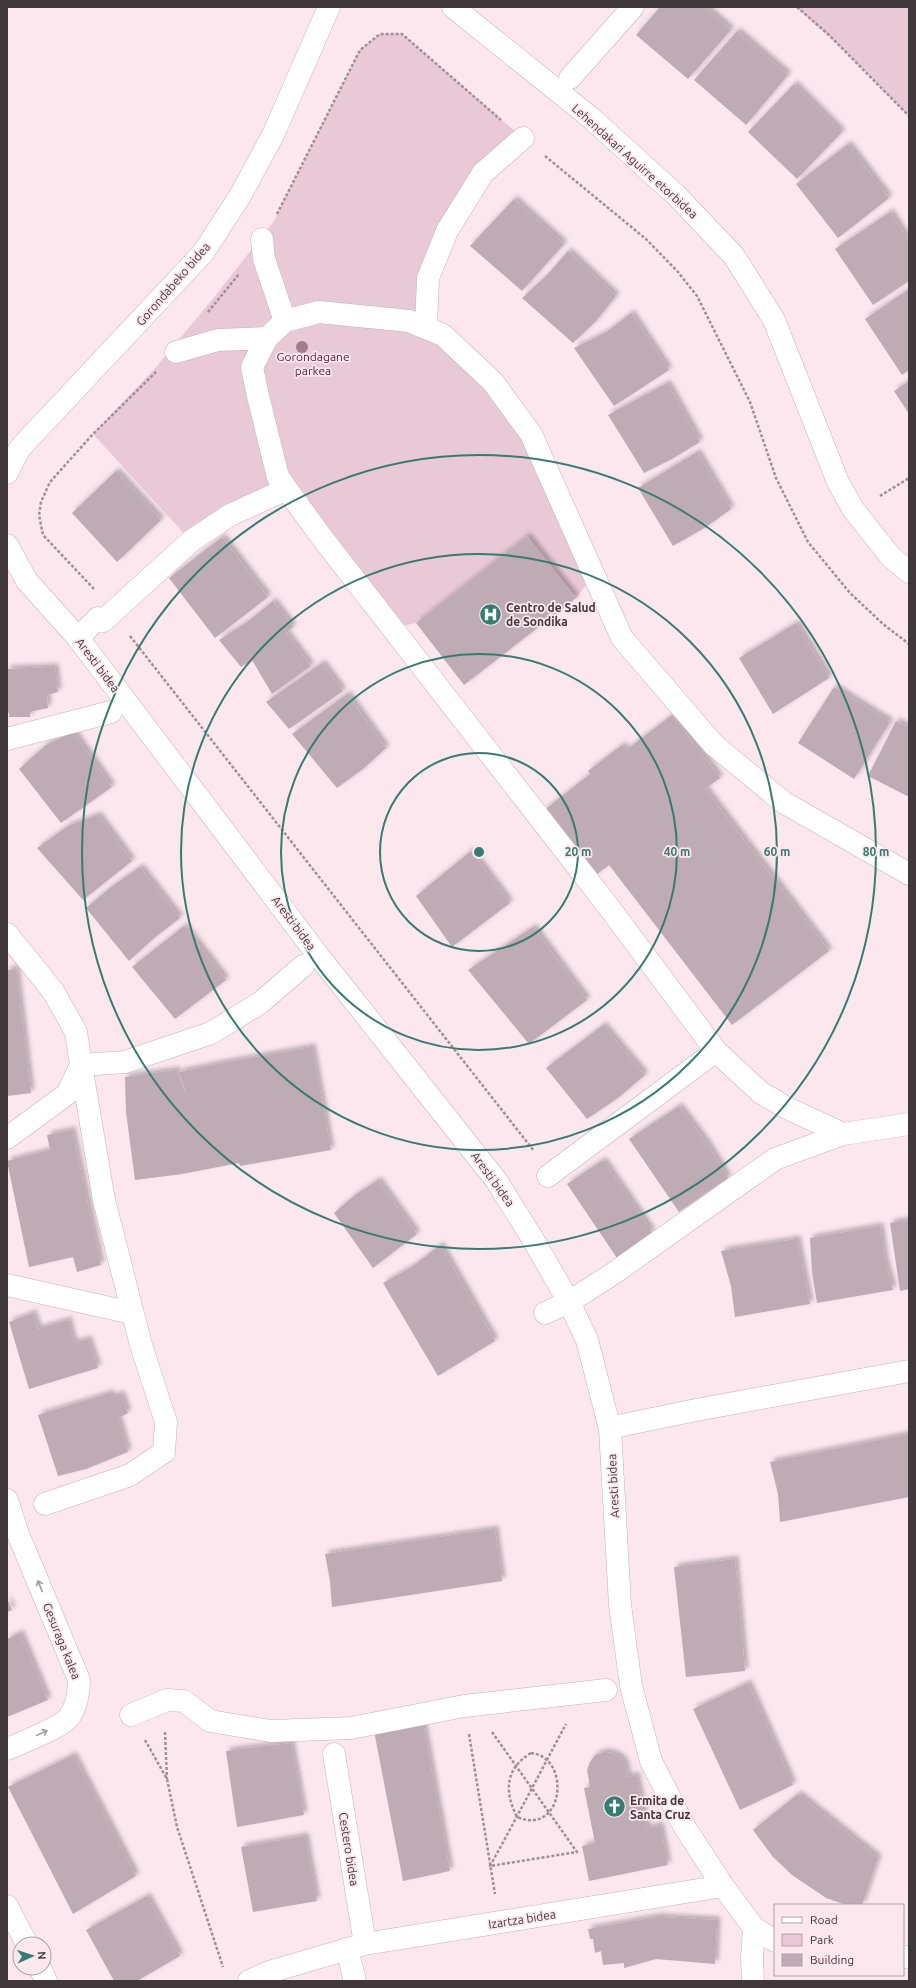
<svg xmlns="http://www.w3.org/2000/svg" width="916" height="1988" viewBox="0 0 916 1988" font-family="Ubuntu,sans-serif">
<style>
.green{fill:#e9c9d5}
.building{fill:#bfabb3;filter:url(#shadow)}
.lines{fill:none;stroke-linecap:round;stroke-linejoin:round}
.pedestrian-casing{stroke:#c5b1b8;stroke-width:23}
.minor-casing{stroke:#c5b1b8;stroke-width:23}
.path{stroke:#9e9095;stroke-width:2.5;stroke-dasharray:3 2;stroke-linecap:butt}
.pedestrian{stroke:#fff;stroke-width:22}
.minor{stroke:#fff;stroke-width:22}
.tree{fill:#a37b8e}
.oneway{stroke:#a09c9d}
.ring{fill:none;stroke:#377c71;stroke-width:2}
.labels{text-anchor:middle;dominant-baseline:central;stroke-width:3.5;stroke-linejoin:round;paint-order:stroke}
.street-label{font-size:12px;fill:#40383b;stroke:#fce7ef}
.park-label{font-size:12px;fill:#5b233e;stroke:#fce7ef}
.poi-label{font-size:12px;font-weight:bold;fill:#40383b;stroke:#fce7ef;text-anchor:start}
.centre{fill:#377c71;stroke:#fce7ef;stroke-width:2}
.ring-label{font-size:12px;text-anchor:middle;font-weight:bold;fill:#377c71;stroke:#fce7ef;stroke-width:3.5;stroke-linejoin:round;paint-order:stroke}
</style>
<defs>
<filter id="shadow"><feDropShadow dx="3.5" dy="-3.5" stdDeviation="2" flood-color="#0004"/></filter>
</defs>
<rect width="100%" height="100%" fill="#fce7ef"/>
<path class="green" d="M 796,7 L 909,7 L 909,116 L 843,49 Z
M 380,34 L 402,34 L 523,138 L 447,231 L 426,328 L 493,382 L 594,575 L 576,598 L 527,536 L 416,623 L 393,628 L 278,477 L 230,515 L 191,541 L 93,434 L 157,366 L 211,301 L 274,221 L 360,50 Z"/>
<path class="building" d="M 660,7 L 705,7 L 731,30 L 688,79 L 636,35 Z
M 737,31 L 788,75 L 746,125 L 694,80 Z
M 794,84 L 842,132 L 797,179 L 748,132 Z
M 848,144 L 889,198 L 838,238 L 796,184 Z
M 514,199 L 564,244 L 522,291 L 470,246 Z
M 890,212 L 909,241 L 909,281 L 873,305 L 835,249 Z
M 568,251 L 616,296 L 596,321 L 573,343 L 522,298 L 547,275 Z
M 909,289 L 909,370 L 902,375 L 865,319 Z
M 631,313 L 669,370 L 614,406 L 574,348 L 605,333 Z
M 909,381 L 909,414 L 894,391 Z
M 667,383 L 700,442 L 672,459 L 644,473 L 608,415 Z
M 697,452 L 731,509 L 706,527 L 673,546 L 638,488 Z
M 116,471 L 161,520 L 117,562 L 72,513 Z
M 527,536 L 576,598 L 464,685 L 416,623 Z
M 222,537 L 268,597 L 215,638 L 169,578 Z
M 273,601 L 293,627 L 286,633 L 311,666 L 272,694 L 252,660 L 241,667 L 219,640 L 247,622 Z
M 796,623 L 829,678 L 773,714 L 739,658 Z
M 322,663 L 343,691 L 289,729 L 266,702 Z
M 55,667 L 58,692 L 47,695 L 48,708 L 30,712 L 30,717 L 9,717 L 9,713 L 7,712 L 7,669 Z
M 834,687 L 890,722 L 854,779 L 798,743 Z
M 347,694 L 386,748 L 363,769 L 337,788 L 292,734 Z
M 672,715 L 720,778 L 705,789 L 829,951 L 732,1025 L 609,865 L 593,877 L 543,811 L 590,774 L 588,771 L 622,745 L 626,750 Z
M 896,721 L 909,728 L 909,797 L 868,776 Z
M 73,732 L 112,787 L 61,823 L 19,769 L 46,745 Z
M 98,815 L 132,861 L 83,900 L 37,848 L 68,826 Z
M 471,851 L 510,903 L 452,947 L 416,896 Z
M 140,867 L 180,918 L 154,938 L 129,961 L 86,908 L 111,887 Z
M 184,926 L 226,980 L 175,1019 L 132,967 Z
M 533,927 L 587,1000 L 529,1044 L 468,970 Z
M 16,969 L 31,1093 L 7,1096 L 7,970 Z
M 603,1025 L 645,1075 L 618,1098 L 587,1119 L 546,1068 Z
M 312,1047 L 331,1150 L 240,1166 L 239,1163 L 182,1174 L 135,1180 L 126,1112 L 125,1077 L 176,1070 L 188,1098 L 179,1072 L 222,1063 Z
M 679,1106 L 706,1142 L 728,1178 L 679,1212 L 629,1139 Z
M 72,1130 L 101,1265 L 77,1272 L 73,1257 L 29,1267 L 7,1161 L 50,1150 L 47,1135 Z
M 603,1160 L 652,1232 L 617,1258 L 567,1184 Z
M 378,1180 L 417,1234 L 373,1268 L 334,1213 L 355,1195 Z
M 909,1220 L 909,1289 L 900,1291 L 890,1223 Z
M 880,1226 L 885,1260 L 893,1290 L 817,1303 L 812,1272 L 810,1238 Z
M 797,1239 L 810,1304 L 735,1317 L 731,1286 L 721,1251 Z
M 440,1245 L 495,1341 L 438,1376 L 383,1283 L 413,1266 Z
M 33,1313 L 38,1329 L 68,1320 L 74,1343 L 88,1339 L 98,1368 L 29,1389 L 9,1322 Z
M 110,1393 L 112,1397 L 121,1394 L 128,1413 L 118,1418 L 128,1452 L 86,1469 L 58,1476 L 38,1415 Z
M 909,1434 L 909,1497 L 780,1522 L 778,1494 L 770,1462 Z
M 495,1529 L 502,1581 L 332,1607 L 330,1581 L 325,1554 Z
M 735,1559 L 745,1671 L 686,1677 L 674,1567 Z
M 7,1598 L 12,1610 L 7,1612 Z
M 20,1633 L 48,1700 L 7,1717 L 7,1639 Z
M 748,1683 L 793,1785 L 740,1810 L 693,1709 Z
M 423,1723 L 450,1871 L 403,1881 L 374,1731 Z
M 291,1743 L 304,1815 L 237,1827 L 226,1751 Z
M 604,1752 L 612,1753 L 620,1757 L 625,1763 L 628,1777 L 636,1775 L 647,1828 L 660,1825 L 668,1865 L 589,1881 L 582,1846 L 595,1843 L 584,1788 L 590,1787 L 587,1770 L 590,1762 L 595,1755 Z
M 73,1755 L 136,1876 L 73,1914 L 8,1787 Z
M 798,1794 L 878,1858 L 862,1905 L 846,1905 L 826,1898 L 792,1875 L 773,1857 L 753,1830 Z
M 305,1836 L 317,1901 L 253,1912 L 241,1847 Z
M 147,1896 L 180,1956 L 137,1981 L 114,1981 L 86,1930 Z
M 657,1917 L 717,1920 L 715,1964 L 656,1959 L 624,1968 L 624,1963 L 603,1965 L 601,1951 L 595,1953 L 593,1939 L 590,1939 L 588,1929 Z"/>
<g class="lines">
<defs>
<path id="pedestrian" d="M 570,78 L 633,7
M 262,239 L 264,259 L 285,321
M 426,328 L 428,278 L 447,231 L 483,173 L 523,138
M 176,352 L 218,340 L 267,338
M 78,638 L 98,618 L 103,621 L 191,541 L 230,515 L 287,489
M 7,739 L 111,712
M 909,874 L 783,802 L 714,745 L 622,638 L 531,434 L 493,382 L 443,335 L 409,321 L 319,312 L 285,321 L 267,338 L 252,367 L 258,396 L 278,477 L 320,535 L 608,906 L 716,1051 L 760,1092 L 787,1108 L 843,1134 L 909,1124
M 7,934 L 53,991 L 76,1032 L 81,1065 L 67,1094 L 7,1138
M 548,1176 L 716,1051
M 7,1285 L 132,1313
M 545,1313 L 569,1302 L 614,1273 L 775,1159 L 843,1134
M 45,1504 L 130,1475 L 164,1452 L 166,1422 L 141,1345 L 104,1200 L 81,1065 L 125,1062 L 211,1033 L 260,1003 L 303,966
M 131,1715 L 167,1700 L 184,1701 L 210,1721 L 271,1731 L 351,1728 L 464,1706 L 606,1690"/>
<path id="minor" d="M 453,7 L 591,118 L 676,195 L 734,256 L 774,320 L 838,482 L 853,509 L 890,556 L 909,572
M 7,473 L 20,448 L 203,253 L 240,196 L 273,135 L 329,7
M 7,545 L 27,581 L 78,638 L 317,954 L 496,1180 L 531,1236 L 569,1302 L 587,1340 L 610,1429 L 620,1605 L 631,1686 L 651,1761 L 684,1826 L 723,1886
M 610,1429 L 623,1425 L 696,1410 L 909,1371
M 7,1500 L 18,1534 L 79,1680 C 79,1693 77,1705 70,1716 C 63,1727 21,1743 7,1749
M 334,1754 L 365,1944
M 7,1906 L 27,1944
M 347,1949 L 355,1981
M 903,1957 L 909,1957
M 40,1968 L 46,1981
M 249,1981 L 269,1972 L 365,1944 L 723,1886 L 754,1928 L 775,1941
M 753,1981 L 752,1958 L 754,1928"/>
</defs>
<use href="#pedestrian" class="pedestrian-casing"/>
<use href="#minor" class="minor-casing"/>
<path class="path" d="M 797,7 L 829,35 L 909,116
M 545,156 L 646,239 L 678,272 L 697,296 L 750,402 L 776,478 L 808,542 L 850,593 L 883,624 L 909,644
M 277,214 L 360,50 L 380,34 L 402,34 L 501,120
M 208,312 L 239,274
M 880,496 L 909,478
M 94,589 L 43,535 L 39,515 L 41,502 L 50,482 L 93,434 L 156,372
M 130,636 L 534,1151
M 165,1732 L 167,1779
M 492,1732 L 577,1852 L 490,1866 C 516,1819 541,1771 566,1724
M 469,1734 L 495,1894
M 145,1740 L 167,1779 L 177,1827 L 223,1967
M 531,1753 C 572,1757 564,1837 517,1817 C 504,1791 505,1769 531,1753 Z"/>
<use href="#pedestrian" class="pedestrian"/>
<use href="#minor" class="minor"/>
</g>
<circle class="tree" cx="302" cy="347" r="6"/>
<defs><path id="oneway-shaft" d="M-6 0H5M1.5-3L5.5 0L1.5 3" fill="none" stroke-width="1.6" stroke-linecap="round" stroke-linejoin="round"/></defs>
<g class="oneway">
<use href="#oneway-shaft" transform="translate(40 1586) rotate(-112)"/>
<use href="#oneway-shaft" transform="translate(42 1733) rotate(-25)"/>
</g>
<g class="ring">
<circle cx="479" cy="852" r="99"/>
<circle cx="479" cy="852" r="198"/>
<circle cx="479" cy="852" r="298"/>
<circle cx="479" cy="852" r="397"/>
</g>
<defs>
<symbol id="hospital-disc" viewBox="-11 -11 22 22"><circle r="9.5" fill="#377c71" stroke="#fce7ef"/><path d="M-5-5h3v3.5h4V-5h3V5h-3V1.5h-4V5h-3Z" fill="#fff"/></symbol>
<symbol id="church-disc" viewBox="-11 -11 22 22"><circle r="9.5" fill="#377c71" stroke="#fce7ef"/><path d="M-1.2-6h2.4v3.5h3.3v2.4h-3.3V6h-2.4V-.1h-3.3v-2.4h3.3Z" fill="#fff"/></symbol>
</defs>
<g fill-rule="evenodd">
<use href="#hospital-disc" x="478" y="602" width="25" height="25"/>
<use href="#church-disc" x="602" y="1794" width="25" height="25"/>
</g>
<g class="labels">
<g class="street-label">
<text transform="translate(635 161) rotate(42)">Lehendakari Aguirre etorbidea</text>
<text transform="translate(173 284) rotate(-49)">Gorondabeko bidea</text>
<text transform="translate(98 665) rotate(53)">Aresti bidea</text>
<text transform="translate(294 923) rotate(53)">Aresti bidea</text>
<text transform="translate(493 1179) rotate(54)">Aresti bidea</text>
<text transform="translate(613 1486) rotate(-93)">Aresti bidea</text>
<text transform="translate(62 1641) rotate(68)">Gesuraga kalea</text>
<text transform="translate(349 1849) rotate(81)">Cestero bidea</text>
<text transform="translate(522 1919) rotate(-9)">Izartza bidea</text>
</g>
<g class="park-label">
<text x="313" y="356">Gorondagane<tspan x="313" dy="14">parkea</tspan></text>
</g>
<g class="poi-label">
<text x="506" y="607">Centro de Salud<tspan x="506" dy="14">de Sondika</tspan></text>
<text x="630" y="1800">Ermita de<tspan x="630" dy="14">Santa Cruz</tspan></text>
</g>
</g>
<circle cx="479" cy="852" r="6" class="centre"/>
<g class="ring-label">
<text x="578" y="856">20 m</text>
<text x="677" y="856">40 m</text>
<text x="777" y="856">60 m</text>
<text x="876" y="856">80 m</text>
</g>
<rect width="916" height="1988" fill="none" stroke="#40383b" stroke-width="16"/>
<rect x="774" y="1904" width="130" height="72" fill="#fce7ef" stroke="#b1a1a7"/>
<rect x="782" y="1917" width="20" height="6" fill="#ffffff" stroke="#b1a1a7"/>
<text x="810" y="1924" font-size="12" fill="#40383b">Road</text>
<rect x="782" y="1934" width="20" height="12" fill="#e9c9d5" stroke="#b1a1a7"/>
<text x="810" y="1944" font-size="12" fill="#40383b">Park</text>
<rect x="782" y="1954" width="20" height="12" fill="#bfabb3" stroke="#b1a1a7"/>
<text x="810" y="1964" font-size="12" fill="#40383b">Building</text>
<g transform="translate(32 1956) rotate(87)"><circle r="19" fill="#fce7ef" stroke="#b1a1a7"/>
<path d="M0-3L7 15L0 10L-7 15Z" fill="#377c71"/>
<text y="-6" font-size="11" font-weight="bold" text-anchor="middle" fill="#40383b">N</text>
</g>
</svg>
